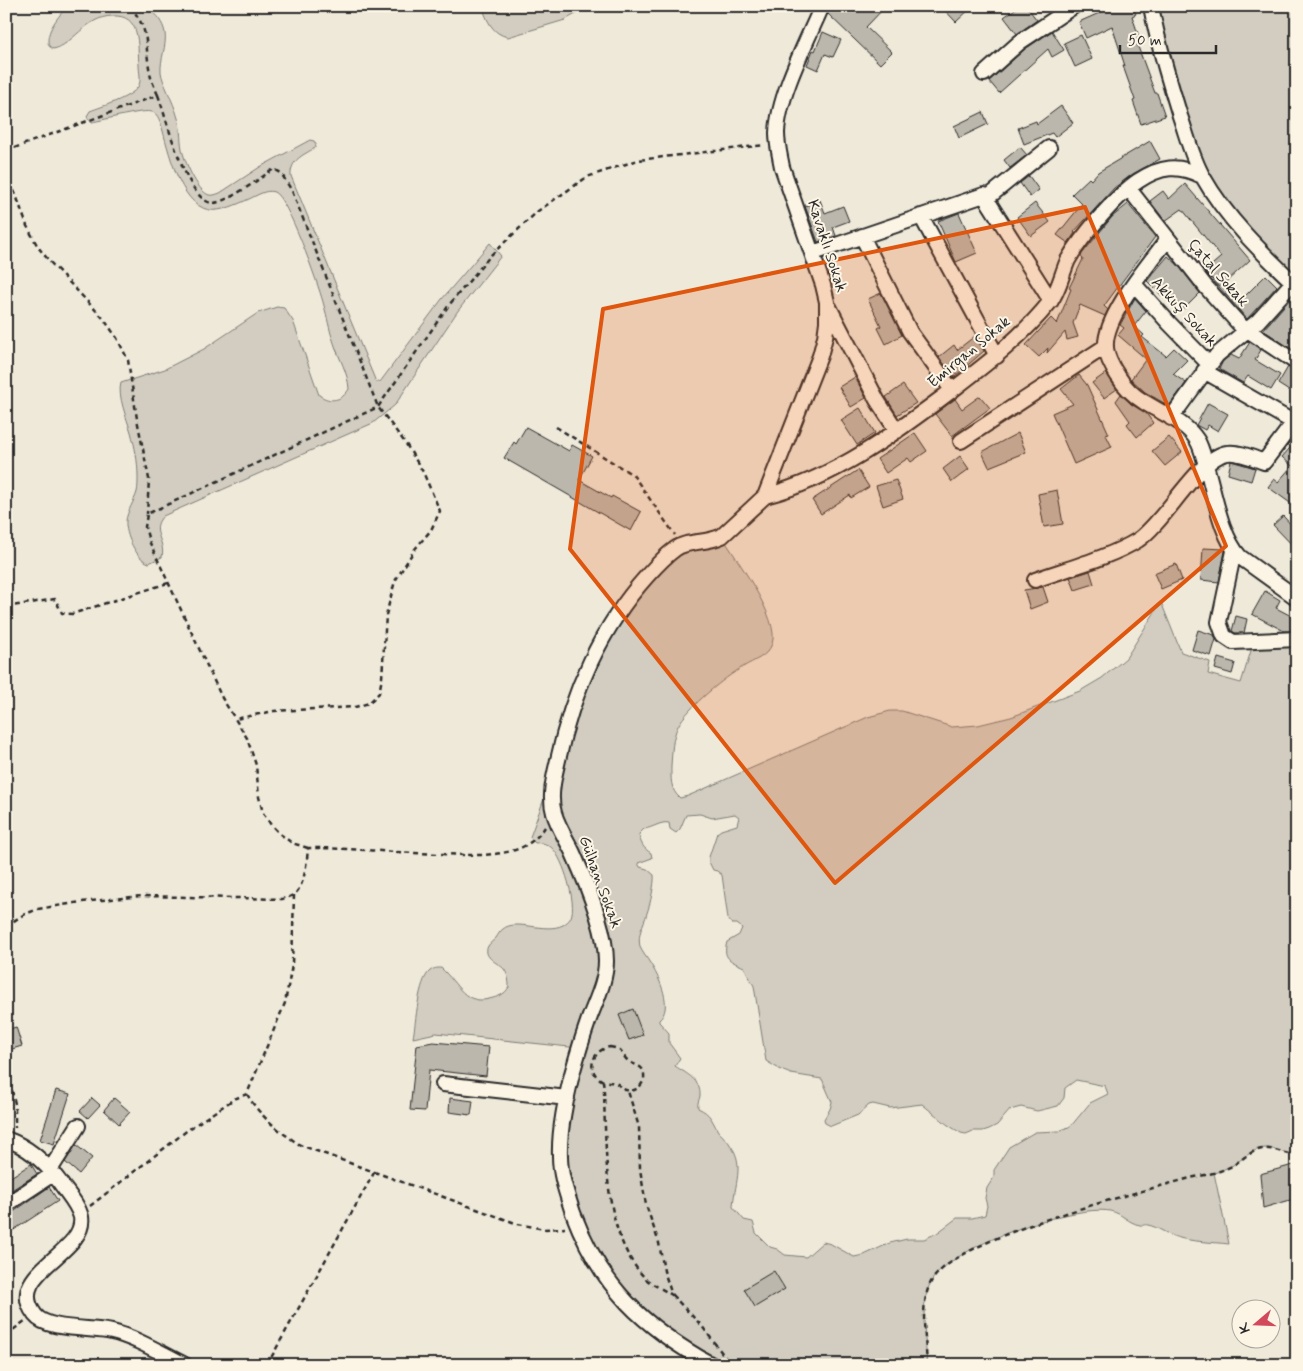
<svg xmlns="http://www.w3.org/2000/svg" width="1303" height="1371" viewBox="0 0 1303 1371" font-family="Mynerve,sans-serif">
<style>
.green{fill:#d2cdc0;stroke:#7e7c76;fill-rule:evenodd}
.building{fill:#bcb7ac;stroke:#2b2b2b}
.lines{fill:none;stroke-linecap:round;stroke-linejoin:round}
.minor-casing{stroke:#2b2b2b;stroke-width:18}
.path{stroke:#2b2b2b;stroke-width:2.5;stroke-dasharray:5 4;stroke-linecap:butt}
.minor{stroke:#fcf5e5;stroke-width:14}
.marked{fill:#df570e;fill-opacity:0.2;stroke:#df570e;stroke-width:4;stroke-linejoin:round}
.labels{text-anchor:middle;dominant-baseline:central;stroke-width:4;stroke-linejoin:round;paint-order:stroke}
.street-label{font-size:16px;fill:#2b2b2b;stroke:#fcf5e5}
</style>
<rect width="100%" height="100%" fill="#efe9da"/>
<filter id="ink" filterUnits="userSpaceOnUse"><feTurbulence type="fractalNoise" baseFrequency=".02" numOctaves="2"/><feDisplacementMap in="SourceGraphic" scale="10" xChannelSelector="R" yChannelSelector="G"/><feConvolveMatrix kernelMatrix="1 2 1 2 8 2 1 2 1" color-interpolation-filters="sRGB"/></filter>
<g filter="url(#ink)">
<path class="green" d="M 68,6 L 148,6 L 148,8 C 157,16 163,22 165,33 C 167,46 160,59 161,72 C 162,82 174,103 177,115 C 181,126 180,138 182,149 C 184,160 197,191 209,195 C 213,196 217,194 220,193 L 260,167 L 310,140 L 314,141 L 316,144 L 315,148 C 303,155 290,160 291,176 L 376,382 L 380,382 L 442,299 L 490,243 L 501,256 L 457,312 L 395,405 L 373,423 L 163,516 C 149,531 166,540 162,557 L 149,563 C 136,559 125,534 126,521 C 127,511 134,502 137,492 C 138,488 138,482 138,477 C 138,461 135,447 131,432 C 127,419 117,395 121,383 L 165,369 L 204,349 L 258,313 L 277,307 L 284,308 L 293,321 L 319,395 C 330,403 342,401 349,389 C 348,372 339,359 334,343 C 329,330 327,315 323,302 C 318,284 288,198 274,192 C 266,189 256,196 249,199 C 238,204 221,212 209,210 C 179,204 168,148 161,124 C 159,119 157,113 152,112 C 144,109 104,120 92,122 L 88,119 L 87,116 L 90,111 C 103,106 130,98 138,87 C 142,80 139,73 139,65 C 137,45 142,14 112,16 C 85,17 72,46 53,49 L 49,46 C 44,33 59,15 68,6 Z
M 482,6 L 590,6 L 565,20 L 508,37 C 492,34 487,20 482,6 Z
M 1151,6 L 1297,6 L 1297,278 L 1293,282 L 1202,176 Z
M 722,536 C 735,558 781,619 772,644 C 767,657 754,660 743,667 C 725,677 688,707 678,726 C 672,738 672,753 671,766 C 671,778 670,790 680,798 L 688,796 L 868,717 L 890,711 L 902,711 L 952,727 L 978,725 L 1011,717 L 1080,691 L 1102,678 L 1126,658 L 1161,602 L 1181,652 L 1210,662 L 1208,674 L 1241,683 L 1254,641 L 1294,639 L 1297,653 L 1297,1155 C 1286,1155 1276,1148 1265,1148 C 1252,1149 1243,1159 1233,1165 C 1227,1168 1220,1171 1214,1173 L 1229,1244 C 1212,1242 1192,1242 1176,1237 C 1166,1234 1158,1227 1148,1225 C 1143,1224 1145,1226 1140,1225 C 1128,1223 1122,1213 1110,1211 C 1072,1204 949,1247 931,1282 C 919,1304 926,1340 927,1365 L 712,1365 L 676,1343 L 599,1268 L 561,1169 L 579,1048 L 436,1033 L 413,1038 C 416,1022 418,981 430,971 C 434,968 437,968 441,968 C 459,984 464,1007 493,998 C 500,996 505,994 509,987 C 509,981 508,974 504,969 C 499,963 482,958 488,946 C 490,943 494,940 496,938 C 498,935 500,931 503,929 C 516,918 545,934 563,925 C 566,923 570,920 571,917 C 577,903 563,859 553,849 C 548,844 542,842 535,843 L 530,837 L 545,796 L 589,665 L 662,559 ZM 700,814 L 712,818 L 735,814 L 739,817 L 737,825 L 721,830 L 717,833 L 709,857 L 709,862 L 713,870 L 717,871 L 722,875 L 728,919 L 732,924 L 737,924 L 742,928 L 739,935 L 727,942 C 722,959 731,961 744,967 L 754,986 L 766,1061 L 781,1070 L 791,1074 L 822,1079 L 832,1102 L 830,1109 L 824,1119 L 825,1123 L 831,1126 L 858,1115 L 869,1105 L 873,1104 L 890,1108 L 922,1104 L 948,1125 L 961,1133 L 966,1134 L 973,1131 L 983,1131 L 989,1129 L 997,1125 L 1010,1110 L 1021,1107 L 1037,1111 L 1058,1106 L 1064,1098 L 1065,1088 L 1076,1080 L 1105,1086 L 1108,1094 L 1090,1103 L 1071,1126 L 1059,1131 L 1035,1132 L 1009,1147 L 994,1170 L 994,1177 L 987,1188 L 985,1198 L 987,1206 L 985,1215 L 972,1218 L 957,1218 L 937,1233 L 924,1239 L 907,1239 L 890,1243 L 864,1255 L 854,1257 L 831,1244 L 823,1242 L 806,1257 L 785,1255 L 777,1249 L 770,1247 L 756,1233 L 753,1222 L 744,1220 L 733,1207 C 734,1186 745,1165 731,1146 C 728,1140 722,1136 718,1131 C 711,1119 711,1114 698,1108 C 697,1103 699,1101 700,1096 C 701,1080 687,1074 675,1066 L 680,1058 L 669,1043 L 669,1033 L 659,1022 L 659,1020 C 674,1008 659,977 650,963 C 647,958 642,952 640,947 C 637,933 644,925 647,913 C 650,905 655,883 654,875 L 647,869 L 640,867 L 638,863 L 652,858 L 651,853 C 644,849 640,843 639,834 L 644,829 C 653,828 661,821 669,823 L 670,829 L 676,833 L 680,829 L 686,815 Z"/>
<path class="building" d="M 832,6 L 886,6 L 866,27 L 892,52 L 880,64 L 828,14 Z
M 941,6 L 973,6 L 956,22 Z
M 1019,6 L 1026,6 L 1037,20 L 1017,34 L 1004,17 Z
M 1104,6 L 1132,6 L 1136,14 L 1132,16 L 1141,43 L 1137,44 L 1155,93 L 1157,93 L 1165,116 L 1141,124 L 1133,101 L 1135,100 L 1123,66 L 1125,66 L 1112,26 L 1086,38 L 1079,22 L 1106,10 Z
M 1052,31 L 1064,50 L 1052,57 L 1048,49 L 999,93 L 989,81 L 1025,49 Z
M 823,32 L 841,40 L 833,57 L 825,54 L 818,70 L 807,65 L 813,50 L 815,51 Z
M 1081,35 L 1092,59 L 1075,67 L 1064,43 Z
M 1061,106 L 1073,123 L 1055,137 L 1052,133 L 1024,144 L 1018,128 L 1036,121 L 1037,124 Z
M 983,112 L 988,124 L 959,138 L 954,126 Z
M 1150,141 L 1160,159 L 1133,174 L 1114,188 L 1074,232 L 1075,233 L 1068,243 L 1057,235 L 1082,204 L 1072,194 L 1089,178 L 1091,180 L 1098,172 Z
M 1020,147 L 1027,155 L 1010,168 L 1004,160 Z
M 1029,176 L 1039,190 L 1030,197 L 1020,183 Z
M 1185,184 L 1250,260 L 1226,282 L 1242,299 L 1266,275 L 1277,286 L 1247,319 L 1205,271 L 1221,257 L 1182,209 L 1165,221 L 1150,201 L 1163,191 L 1169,199 Z
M 820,200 L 825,213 L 843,206 L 849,221 L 833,227 L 836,236 L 818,242 L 805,206 Z
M 1035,203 L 1050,222 L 1031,236 L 1017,217 Z
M 1128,204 L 1155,237 L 1104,306 L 1108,310 L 1105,316 L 1080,305 L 1073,323 L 1078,337 L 1067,340 L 1065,332 L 1047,353 L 1048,348 L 1039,357 L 1026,345 L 1051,318 L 1057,324 L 1071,289 L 1069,288 L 1083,259 L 1081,257 L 1082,254 L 1112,217 Z
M 959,213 L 977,253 L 956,262 L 938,221 Z
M 1168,256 L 1178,265 L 1200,293 L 1184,309 L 1166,292 L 1162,296 L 1147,281 Z
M 881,293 L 902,335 L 886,344 L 878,328 L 881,326 L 868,299 Z
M 1135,298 L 1146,311 L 1134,326 L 1144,335 L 1142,337 L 1166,356 L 1174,348 L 1187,360 L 1173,374 L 1186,383 L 1169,406 L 1145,392 L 1131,379 L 1146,359 L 1118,335 L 1124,328 L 1120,325 Z
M 1291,298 L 1297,303 L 1297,344 L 1293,350 L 1263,330 Z
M 975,336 L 984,351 L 954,377 L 939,357 L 954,345 L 957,350 Z
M 1250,342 L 1261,350 L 1255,360 L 1280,375 L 1271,390 L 1248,376 L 1243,383 L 1219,369 L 1223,361 L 1231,355 L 1239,359 Z
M 1288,367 L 1297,372 L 1297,378 L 1289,391 L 1278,384 Z
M 1106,373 L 1117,389 L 1104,398 L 1092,383 Z
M 1079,375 L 1087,385 L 1109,434 L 1106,435 L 1112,447 L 1074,464 L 1052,413 L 1073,404 L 1061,389 Z
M 855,377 L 866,398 L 851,407 L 839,387 Z
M 903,385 L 916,403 L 897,415 L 886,397 Z
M 1121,394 L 1131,404 L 1146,413 L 1153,423 L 1137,437 L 1127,424 L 1130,421 L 1116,401 Z
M 980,396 L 990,408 L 952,436 L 935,414 L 955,399 L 962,409 Z
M 1208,403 L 1228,414 L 1218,431 L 1208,425 L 1205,430 L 1196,425 Z
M 860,408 L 875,433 L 857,445 L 841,420 Z
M 526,427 L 569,451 L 572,445 L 592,456 L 579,480 L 611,498 L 612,496 L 641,512 L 631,531 L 504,458 L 514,442 L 516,444 Z
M 915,433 L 927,451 L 911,462 L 908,458 L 886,473 L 877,459 Z
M 1018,433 L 1026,452 L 989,467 L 982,452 Z
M 1169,437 L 1182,452 L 1165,466 L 1152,451 Z
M 1297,440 L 1297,499 L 1293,505 L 1268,487 L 1274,479 L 1278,482 L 1292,466 L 1282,457 Z
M 960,456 L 969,469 L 952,482 L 943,469 Z
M 1231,461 L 1255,468 L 1251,481 L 1228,474 Z
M 858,470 L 869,487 L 851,498 L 850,495 L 821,514 L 812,500 Z
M 896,480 L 903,499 L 883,506 L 876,486 Z
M 1057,490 L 1063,524 L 1044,527 L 1038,494 Z
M 1283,516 L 1297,531 L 1297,550 L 1273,525 Z
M 1203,548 L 1224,549 L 1225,551 L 1219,582 L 1201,580 Z
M 1176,564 L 1182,580 L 1161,589 L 1154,573 Z
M 1090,571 L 1094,584 L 1075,590 L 1070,577 Z
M 1043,587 L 1048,602 L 1030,609 L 1024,590 Z
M 1265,591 L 1280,600 L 1276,608 L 1297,619 L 1290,631 L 1284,631 L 1252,614 Z
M 1236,616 L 1247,619 L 1244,633 L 1235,633 L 1232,631 Z
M 1198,630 L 1214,635 L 1216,639 L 1211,656 L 1192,650 Z
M 1218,658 L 1235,663 L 1232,674 L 1215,669 Z
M 633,1009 L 643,1035 L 629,1040 L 619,1015 Z
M 16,1027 L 22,1046 L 9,1050 L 6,1043 L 6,1030 Z
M 433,1042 L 489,1047 L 486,1076 L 429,1070 L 425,1111 L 410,1110 L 417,1045 Z
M 56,1090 L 70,1094 L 54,1144 L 40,1140 Z
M 92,1098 L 100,1105 L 88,1118 L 80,1111 Z
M 114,1098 L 130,1112 L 119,1124 L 104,1110 Z
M 450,1098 L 473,1101 L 471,1115 L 449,1112 Z
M 76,1145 L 92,1158 L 79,1174 L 65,1162 Z
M 31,1164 L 37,1174 L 10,1191 L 6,1185 L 6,1180 Z
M 1297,1164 L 1297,1198 L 1263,1208 L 1260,1174 Z
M 49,1187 L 58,1201 L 6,1235 L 6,1217 Z
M 774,1271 L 785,1289 L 755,1307 L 744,1289 Z"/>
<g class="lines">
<defs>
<path id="minor" d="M 1151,6 C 1158,44 1169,80 1180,116 C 1187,136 1192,158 1203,177 C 1226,218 1262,253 1297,286
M 984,74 L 1020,42 L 1074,6
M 1129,189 L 1206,287 L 1240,325 L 1297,363
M 986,199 L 1049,148
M 921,216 L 997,356
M 862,236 L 910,332 L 952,390
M 1167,240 C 1149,264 1103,317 1106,348 C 1107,358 1112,367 1118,376 C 1124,386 1134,396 1144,402 C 1161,413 1186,422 1197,440 C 1202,448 1204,459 1207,469 C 1215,496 1221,536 1240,557 L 1297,598
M 813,253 L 984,195 L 1051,301
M 1134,284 L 1169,323 L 1209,364
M 829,307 L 877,400 L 897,431
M 1204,371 L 1293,422
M 1171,418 L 1217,355 L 1258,321 L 1293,282
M 961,441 L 1106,346
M 765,496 C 836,478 897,432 955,388 C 989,362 1023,336 1050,302 C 1059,290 1062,273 1068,260 C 1081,237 1116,196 1138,181 C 1161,166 1178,164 1202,176
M 1234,551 L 1219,622 L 1224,636 L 1233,642 L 1297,639
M 1035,580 C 1066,569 1111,557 1138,540 C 1165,522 1199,457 1227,453 C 1238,451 1253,458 1264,462 L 1297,418
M 443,1084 L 567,1098
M 6,1139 C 29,1147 45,1162 59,1181 C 66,1192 78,1204 81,1217 C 87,1253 3,1273 35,1315 C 47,1331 93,1327 112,1332 C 137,1338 162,1354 185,1365
M 50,1170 L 78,1126
M 9,1203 L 53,1174
M 712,1365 C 643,1327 601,1287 573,1213 C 567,1194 560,1176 560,1156 C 559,1129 566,1099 572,1074 C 577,1056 582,1039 588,1022 C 595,1002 606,982 606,961 C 606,930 586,882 573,853 C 567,840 558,827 554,813 C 549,796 554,777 558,760 C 572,693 601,627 647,576 C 656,566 664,557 675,549 C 687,540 706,544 722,536 L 765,496 L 820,356 L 825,337 L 827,322 L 827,302 L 823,285 L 782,167 C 780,156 777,145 777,133 C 778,96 807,41 822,6"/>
</defs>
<use href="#minor" class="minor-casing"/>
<path class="path" d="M 158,95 C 166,116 187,205 214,203 C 230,201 260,178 274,169 L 281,173 L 292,191 L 378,407 L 406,444 L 423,472 L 440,511 L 431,530 L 415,549 L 395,581 L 386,615 L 382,678 L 379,693 L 369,703 L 355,707 L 274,711 L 235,719
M 6,151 L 158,95 C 155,88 151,80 150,73 C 144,43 151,32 130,6
M 6,174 L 16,195 L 27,226 L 38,247 L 50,262 L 103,318 L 117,338 L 128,360 L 137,419 L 149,479 L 147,514
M 556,427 L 633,475 L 675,535
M 6,607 L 55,599 L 62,613 L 72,614 L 168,583
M 308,848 L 292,843 L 280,834 L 271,825 L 263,813 L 259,797 L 256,765 L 247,738 L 222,698 L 149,541 L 145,527 L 147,514 L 378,407 L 449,305 L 491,255 L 538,211 L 587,177 L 638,160 L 765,145
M 294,895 L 292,965 L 285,1003 L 247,1094 C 260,1117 278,1130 300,1145 L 518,1224 L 544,1229 L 565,1228
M 6,917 L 11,923
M 6,926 L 23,915 L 38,909 L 81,902 L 142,896 L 282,899 C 285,898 290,897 293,895 C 305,888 307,860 308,848 C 353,848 397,853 442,854 C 467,855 491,857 515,850 C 527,846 538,838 545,827
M 610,1047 C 625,1049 621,1057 630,1062 C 639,1067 645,1066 644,1079 C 641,1089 631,1094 622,1088 C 617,1085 621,1085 615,1083 C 610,1081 605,1083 600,1079 C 585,1069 594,1049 610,1047 Z
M 6,1064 L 15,1104 L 15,1128
M 603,1081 C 605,1096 604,1111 605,1127 C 607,1178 608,1240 646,1279 C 653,1285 664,1290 672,1295 L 664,1271 L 659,1243 L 646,1205 L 640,1169 L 639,1127 L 628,1091
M 90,1206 L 189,1129 L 234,1099 L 247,1094
M 672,1295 L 701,1325 L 731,1365
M 6,1335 L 25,1321
M 267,1365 L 375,1171
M 927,1365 C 926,1340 919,1304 931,1282 C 956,1236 1137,1193 1190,1178 C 1205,1175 1218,1173 1232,1166 C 1242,1160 1250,1151 1262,1149 C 1274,1147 1285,1155 1297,1155"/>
<use href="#minor" class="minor"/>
</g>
</g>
<path class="marked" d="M 1085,207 L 1226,546 L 835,883 L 570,549 L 603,309 Z"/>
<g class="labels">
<g class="street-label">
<text transform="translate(827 246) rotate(72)">Kavaklı Sokak</text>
<text transform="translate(1218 273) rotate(49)">Çatal Sokak</text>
<text transform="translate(1184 312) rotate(47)">Akkuş Sokak</text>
<text transform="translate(969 352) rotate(-40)">Emirgan Sokak</text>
<text transform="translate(600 882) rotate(70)">Gülhan Sokak</text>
</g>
</g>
<rect width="1303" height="1371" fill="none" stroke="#fcf5e5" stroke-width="25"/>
<rect x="12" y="12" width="1278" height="1346" fill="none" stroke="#2b2b2b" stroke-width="2" filter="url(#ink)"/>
<g transform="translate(1256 1324) rotate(251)"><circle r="24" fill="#fcf5e5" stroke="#a8a49b"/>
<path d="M0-4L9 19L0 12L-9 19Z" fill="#d1495b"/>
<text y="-8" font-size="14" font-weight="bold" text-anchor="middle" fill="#2b2b2b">K</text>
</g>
<path d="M1120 45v8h96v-8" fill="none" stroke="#2b2b2b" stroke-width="2.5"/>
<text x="1128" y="45" font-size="15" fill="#2b2b2b" stroke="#fcf5e5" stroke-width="4" paint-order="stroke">50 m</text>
</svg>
